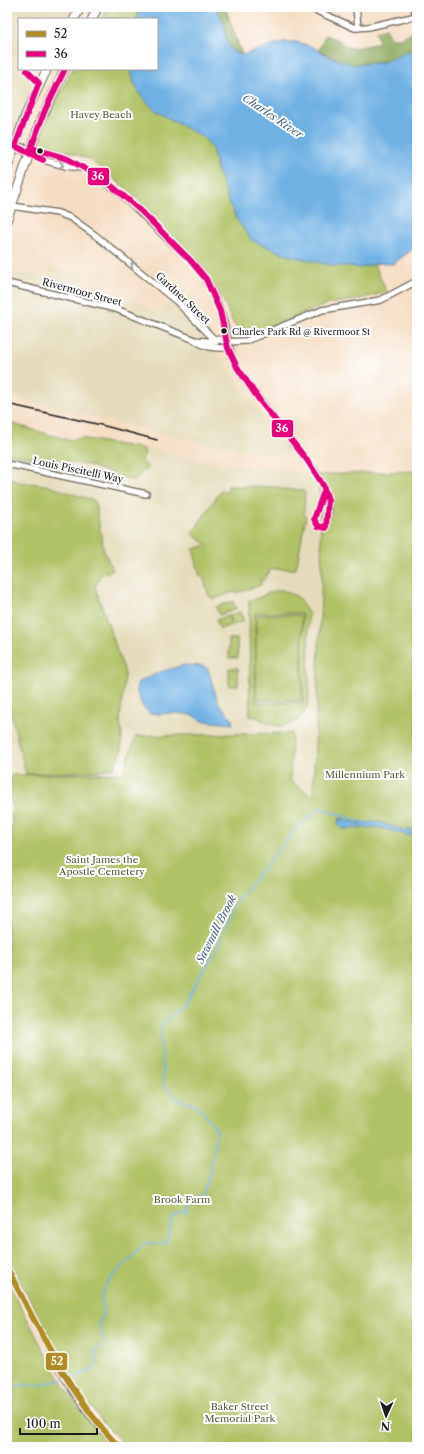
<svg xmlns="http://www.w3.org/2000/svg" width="424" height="1454" viewBox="0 0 424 1454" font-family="'Libre Caslon Text',serif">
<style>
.built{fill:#e5dbba}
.green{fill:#b0c266;stroke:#666f41;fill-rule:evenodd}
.forest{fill:#8ca85b;stroke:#54623c}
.water{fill:#70b1e4;stroke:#466680}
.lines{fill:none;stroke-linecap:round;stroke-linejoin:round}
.stream{stroke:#70b1e4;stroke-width:1.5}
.minor-casing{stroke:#686056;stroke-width:8}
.highway-casing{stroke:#686056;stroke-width:10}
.minor{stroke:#fff;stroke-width:5.5}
.highway{stroke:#fff;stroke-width:8}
.rail{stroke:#1c1c1c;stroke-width:1.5}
.bus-1-casing{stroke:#fff;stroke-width:9}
.bus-2-casing{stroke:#fff;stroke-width:9}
.bus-1{stroke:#b08b26;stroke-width:6}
.bus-2{stroke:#e5007d;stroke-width:6}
.oneway{stroke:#999}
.bus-dot{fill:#1c1c1c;stroke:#fff;stroke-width:1.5}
.labels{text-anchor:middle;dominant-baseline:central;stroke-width:4;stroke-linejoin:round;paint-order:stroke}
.bus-label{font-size:9px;fill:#1c1c1c;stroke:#fff;text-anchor:start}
.park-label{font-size:10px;fill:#575e3a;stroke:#fff}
.street-label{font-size:10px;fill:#1c1c1c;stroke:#fff}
.water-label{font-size:11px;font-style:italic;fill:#425f76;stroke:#fff}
.line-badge{stroke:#fff;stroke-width:1.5}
.badge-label{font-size:11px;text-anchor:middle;font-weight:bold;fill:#fff}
</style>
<rect width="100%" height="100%" fill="#fff"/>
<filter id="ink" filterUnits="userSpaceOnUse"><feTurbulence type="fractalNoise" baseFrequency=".025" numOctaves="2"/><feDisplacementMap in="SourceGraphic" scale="8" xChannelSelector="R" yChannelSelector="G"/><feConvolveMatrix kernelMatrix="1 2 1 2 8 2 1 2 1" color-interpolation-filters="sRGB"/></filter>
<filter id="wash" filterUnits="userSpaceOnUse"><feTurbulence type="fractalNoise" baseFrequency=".012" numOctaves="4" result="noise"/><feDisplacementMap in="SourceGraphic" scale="16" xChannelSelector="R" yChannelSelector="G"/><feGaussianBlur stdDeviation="0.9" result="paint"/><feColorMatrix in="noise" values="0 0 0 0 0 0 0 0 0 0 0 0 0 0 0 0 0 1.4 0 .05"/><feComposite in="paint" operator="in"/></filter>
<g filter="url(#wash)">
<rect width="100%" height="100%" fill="#f5ddc2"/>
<path class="built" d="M 7,7 L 73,7 L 67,19 L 19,19 L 19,69 L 40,69 L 32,84 L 7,150 Z
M 51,267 L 82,275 L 83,285 L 136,300 L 158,314 L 170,301 L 210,343 L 245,392 L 244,394 L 293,454 L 262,453 L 189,440 L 7,396 L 7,272 L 48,276 Z
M 147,448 L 210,462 L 312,475 L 319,485 L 322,570 L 312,811 L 289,819 L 292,733 L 123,773 L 11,775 L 7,745 L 7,452 L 124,478 L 139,468 L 146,461 Z"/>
<path class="green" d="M 109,7 L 141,7 L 136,19 L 103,19 Z
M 73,69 L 131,69 C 136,95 155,111 177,123 C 186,128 197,131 205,137 C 212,142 214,151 216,158 L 374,264 L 387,292 L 356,300 L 328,304 L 257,331 L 247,332 L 234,325 L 223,299 L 199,267 L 147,208 L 127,189 L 89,159 L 36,140 L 40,137 L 46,119 Z
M 7,422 L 68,440 L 81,438 L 144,449 L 145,454 L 141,460 L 148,467 L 135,479 L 131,480 L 87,465 L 7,454 Z
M 417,471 L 417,1447 L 127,1447 L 105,1425 L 85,1400 L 67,1371 L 7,1257 L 7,881 L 12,834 L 11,775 L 123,773 L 136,736 L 292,733 L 290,781 L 313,797 L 322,570 L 319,485 L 312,475 Z
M 7,478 L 18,482 L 45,485 L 95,501 L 104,552 L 113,570 L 100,575 L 95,587 L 125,673 L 120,720 L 122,735 L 121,752 L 114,767 L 99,771 L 26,774 L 7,698 Z
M 228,486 L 279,487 L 282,489 L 302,490 L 305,493 L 304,514 L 306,516 L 296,569 L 271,569 L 263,581 L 260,579 L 261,585 L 237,593 L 233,592 L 214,599 L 209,596 L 203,577 L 200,576 L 193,549 L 208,545 L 192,534 L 221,490 L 227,493 Z
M 282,590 L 298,597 L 308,613 L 309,698 C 307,717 289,731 270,724 C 261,721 259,716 250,716 L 249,600 C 261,600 267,590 282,590 ZM 255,613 L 302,613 L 303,702 L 256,703 Z
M 233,601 L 236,609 L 219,615 L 216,607 Z
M 240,612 L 244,621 L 233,625 L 229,616 Z
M 256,615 L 302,615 L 302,700 L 256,700 Z
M 228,616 L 231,625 L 220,629 L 216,620 Z
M 229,639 L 237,639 L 238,658 L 229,658 Z
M 229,668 L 238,668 L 238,686 L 229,686 Z
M 7,1280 C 38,1337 65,1402 113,1447 L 7,1447 Z"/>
<path class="forest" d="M 215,7 L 225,7 L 242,55 C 224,51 227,35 223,21 C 221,16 218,12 215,7 Z
M 386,28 L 391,38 L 403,38 L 404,35 L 417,32 L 417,48 L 383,62 L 349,65 L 319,50 L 325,35 L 340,41 L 349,48 L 355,48 L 379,43 L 377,33 L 375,31 Z"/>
<path class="water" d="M 141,7 L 215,7 C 218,12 221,16 223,21 C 227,35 224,51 242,55 L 282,42 L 297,42 L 313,47 L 328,56 L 353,65 L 383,62 L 417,48 L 417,246 L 393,264 L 379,263 L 360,268 L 350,266 L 334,266 L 287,255 L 251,240 L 236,218 L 229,202 L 216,166 L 212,148 L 204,138 L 156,111 L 142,97 L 134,83 L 131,69 L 157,69 L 157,19 L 136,19 Z
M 184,665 L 203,666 L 208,669 L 218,702 L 232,719 L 233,724 L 202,721 L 192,715 L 177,713 L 159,714 L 149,713 L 143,707 L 136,690 L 138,682 L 160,672 Z
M 340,818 L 358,823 L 379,822 L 399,829 L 417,831 L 417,835 L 406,835 L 378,827 L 342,829 L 338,824 Z"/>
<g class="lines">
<path class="stream" d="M 68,1378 L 91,1371 L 98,1364 L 94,1351 L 105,1342 L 99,1325 L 103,1313 L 101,1296 L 108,1281 L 146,1243 L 166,1243 L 174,1216 L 187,1211 L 189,1202 L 203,1194 L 211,1167 L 217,1130 L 197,1105 L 180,1101 L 164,1085 L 160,1027 L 184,1003 L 215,952 L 239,898 L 296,829 L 319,808 L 366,823
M 7,1391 L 17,1385 L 40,1385 L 65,1379"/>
</g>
</g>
<g filter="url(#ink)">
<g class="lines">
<defs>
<path id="minor" d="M 308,7 L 355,28 L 368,27 L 417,16
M 356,7 L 358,28
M 414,7 L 416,17
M 15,146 C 84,156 114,186 161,233 C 176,248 197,262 207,282 C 212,291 217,301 221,312 C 229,337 227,353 243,377 C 259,399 276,420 292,442 C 306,459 324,478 328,501 C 330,509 327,519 326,528 L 318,526 L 314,519 L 324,491
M 17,148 C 37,159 57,166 81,168
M 12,206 L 58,213 L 71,218 L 95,235 L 176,301 L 213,338 L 227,342
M 7,283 L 116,309 L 195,340 C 205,348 216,348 228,348
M 195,340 L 216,342
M 225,342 L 246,341 L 322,310 L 381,300 L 417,281
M 7,464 L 146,494
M 7,1268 C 40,1330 68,1399 119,1447"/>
<path id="highway" d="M 74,19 L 81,7
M 92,19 L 98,7
M 7,168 L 26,114 L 47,69
M 7,220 L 41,119 L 65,69"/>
</defs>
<use href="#minor" class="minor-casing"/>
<use href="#highway" class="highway-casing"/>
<use href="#minor" class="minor"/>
<use href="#highway" class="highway"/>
<path class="rail" d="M 7,404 L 101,425 L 157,440"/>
<defs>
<path id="bus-1" d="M 7,1268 C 40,1331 69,1395 119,1447"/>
<path id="bus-2" d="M 65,69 L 45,110 L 31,148 L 68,159 L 106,181 L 141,211 L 190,260 L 206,279 L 220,311 L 228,348 L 237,367 L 260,401 L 307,460 L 323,485 L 328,500 L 326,528 L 318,526 L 314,519 L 324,491
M 27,71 L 39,83 L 15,146 L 43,160"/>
</defs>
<use href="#bus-1" class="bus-1-casing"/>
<use href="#bus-2" class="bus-2-casing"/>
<use href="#bus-1" class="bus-1"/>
<use href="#bus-2" class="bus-2"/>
</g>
<defs><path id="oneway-chevron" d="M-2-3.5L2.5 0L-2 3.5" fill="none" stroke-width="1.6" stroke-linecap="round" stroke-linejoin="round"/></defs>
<g class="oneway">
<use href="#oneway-chevron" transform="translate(61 165) rotate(15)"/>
<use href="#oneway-chevron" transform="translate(133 265) rotate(-140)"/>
</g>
</g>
<g class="bus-dot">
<circle cx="40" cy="151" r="3.5"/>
<circle cx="224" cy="331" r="3.5"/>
</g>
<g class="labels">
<g class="bus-label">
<text x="232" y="331">Charles Park Rd @ Rivermoor St</text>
</g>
<g class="park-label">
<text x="101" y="114">Havey Beach</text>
<text x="365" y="774">Millennium Park</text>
<text x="102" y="859">Saint James the<tspan x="102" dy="12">Apostle Cemetery</tspan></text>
<text x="182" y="1199">Brook Farm</text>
<text x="240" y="1406">Baker Street<tspan x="240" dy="12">Memorial Park</tspan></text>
</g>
<g class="street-label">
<text transform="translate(82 292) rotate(15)">Rivermoor Street</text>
<text transform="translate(183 298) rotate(43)">Gardner Street</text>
<text transform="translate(78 470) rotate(12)">Louis Piscitelli Way</text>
</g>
<g class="water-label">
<text transform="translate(273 116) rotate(34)">Charles River</text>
<text transform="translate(216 929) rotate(-63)">Sawmill Brook</text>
</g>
</g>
<g class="line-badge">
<rect x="87" y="167" width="23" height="19" rx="4" fill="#e5007d"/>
<rect x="271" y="419" width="23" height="19" rx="4" fill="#e5007d"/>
<rect x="45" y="1352" width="23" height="19" rx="4" fill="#b08b26"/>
</g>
<g class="badge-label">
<text x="98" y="180">36</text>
<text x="282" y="432">36</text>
<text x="57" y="1365">52</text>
</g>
<rect width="424" height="1454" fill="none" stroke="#fff" stroke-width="24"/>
<rect x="18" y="18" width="140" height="52" fill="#ffffff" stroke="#a4a4a4"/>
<rect x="26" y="31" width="20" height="6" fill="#b08b26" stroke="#a4a4a4"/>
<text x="54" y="38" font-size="12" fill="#1c1c1c">52</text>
<rect x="26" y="51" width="20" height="6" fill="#e5007d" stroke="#a4a4a4"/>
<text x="54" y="58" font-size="12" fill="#1c1c1c">36</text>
<g transform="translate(386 1416) rotate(183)" stroke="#ffffff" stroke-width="3" paint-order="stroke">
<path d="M0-3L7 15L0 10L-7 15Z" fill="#1c1c1c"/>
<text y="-6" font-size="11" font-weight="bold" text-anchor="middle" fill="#1c1c1c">N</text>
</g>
<path d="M20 1428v6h77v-6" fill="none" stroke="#1c1c1c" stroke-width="2"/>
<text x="26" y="1428" font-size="12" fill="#1c1c1c" stroke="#ffffff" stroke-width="3" paint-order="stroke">100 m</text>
</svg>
